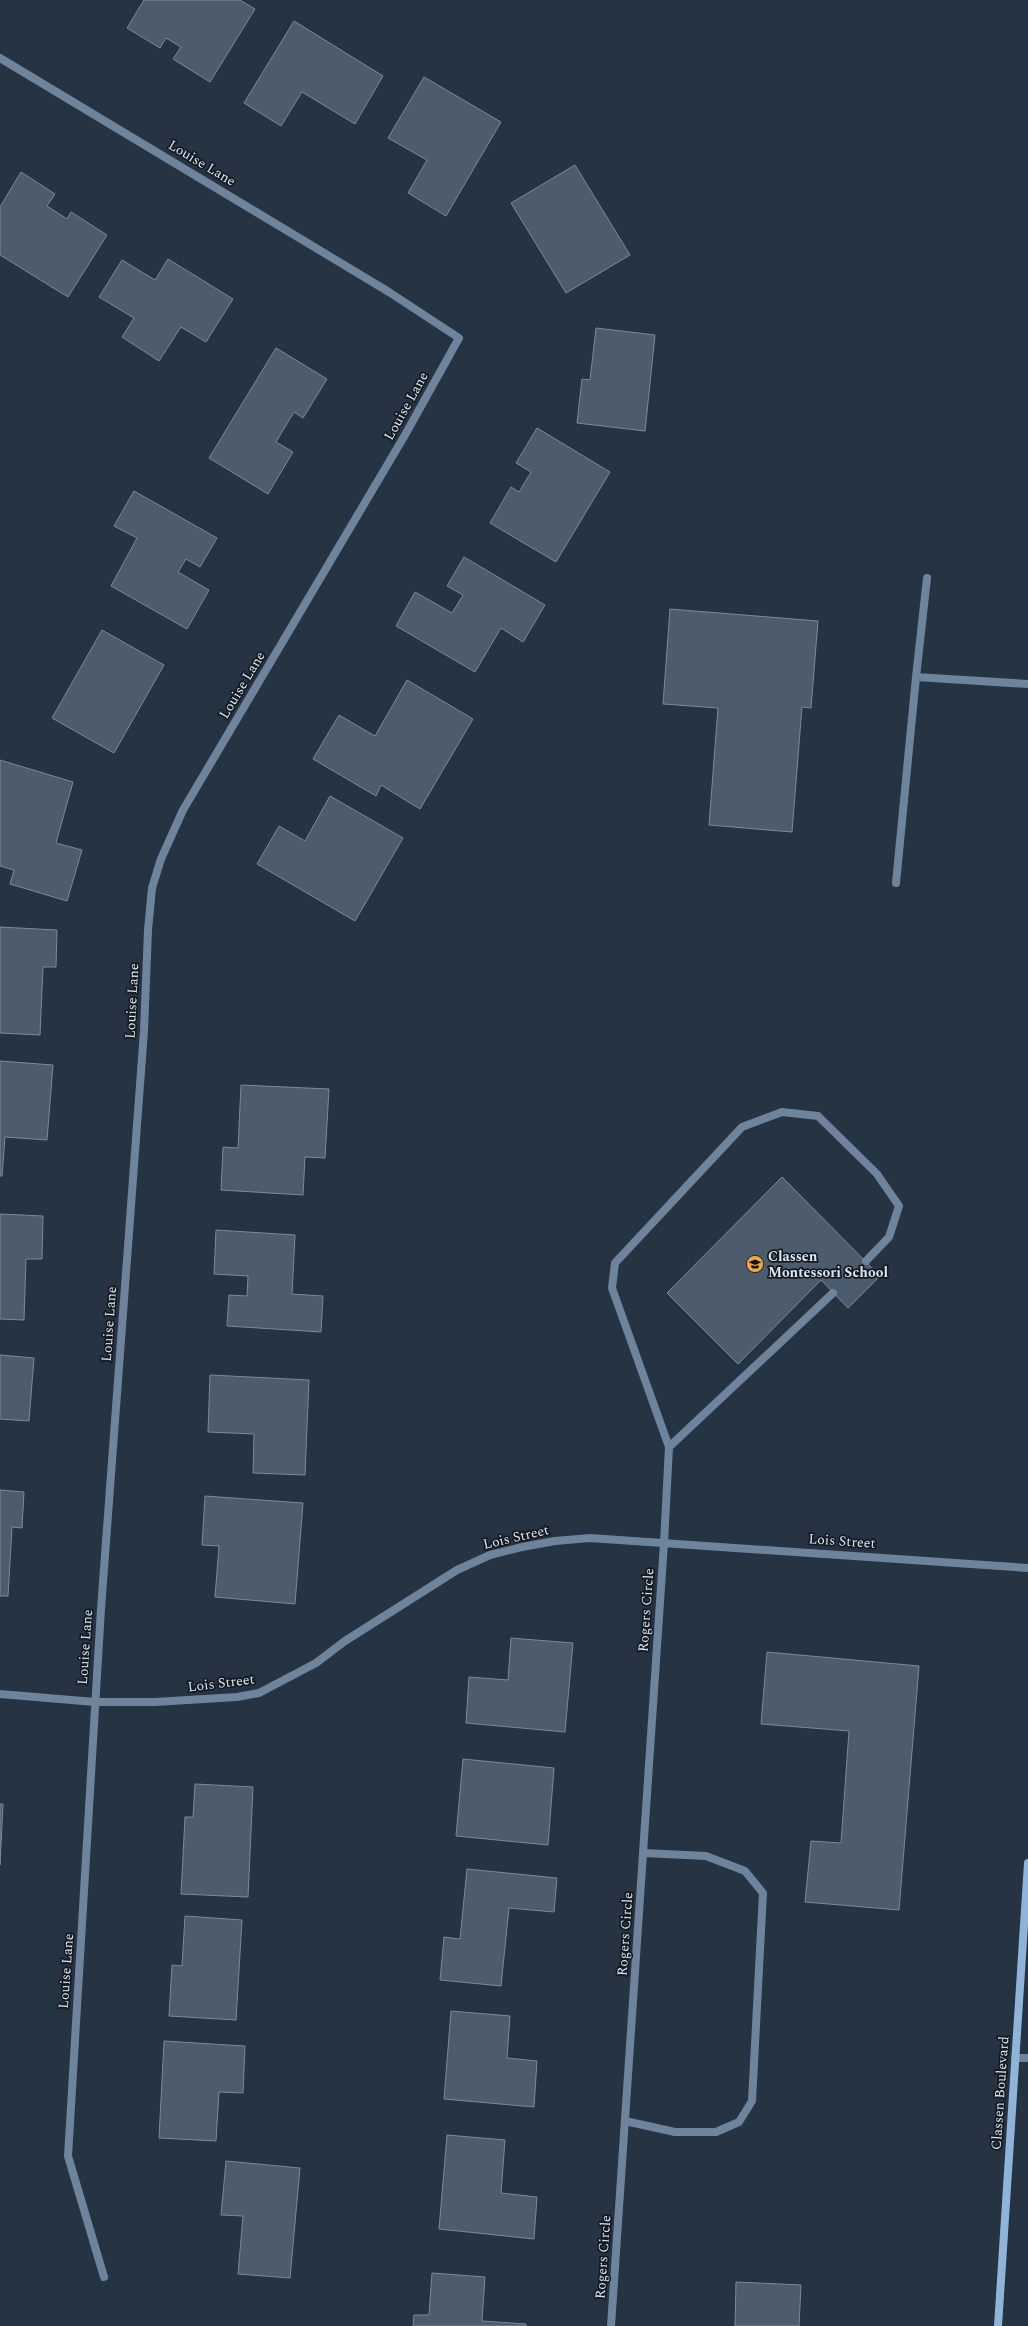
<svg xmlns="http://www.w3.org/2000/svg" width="1028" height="2326" viewBox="0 0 1028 2326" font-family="Spectral,serif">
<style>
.building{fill:#4d5c6d;stroke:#7a8a9c}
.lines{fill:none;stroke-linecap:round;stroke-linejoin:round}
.lane{stroke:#6e849c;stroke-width:8}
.street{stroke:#6e849c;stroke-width:8}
.secondary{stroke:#90b3d9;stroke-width:8}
.labels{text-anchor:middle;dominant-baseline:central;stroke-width:3.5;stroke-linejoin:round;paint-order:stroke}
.street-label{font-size:14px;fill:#dce5ef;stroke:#141a21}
.poi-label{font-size:14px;font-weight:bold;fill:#dce5ef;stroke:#141a21;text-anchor:start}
</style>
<rect width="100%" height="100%" fill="#253342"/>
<path class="building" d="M 144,0 L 240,0 L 255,9 L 210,82 L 173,59 L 181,47 L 166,38 L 160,48 L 127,28 Z
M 294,21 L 383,76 L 355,124 L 302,92 L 281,126 L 244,103 Z
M 424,77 L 501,122 L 446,216 L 408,193 L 427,160 L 388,138 Z
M 575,165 L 630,255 L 566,293 L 511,203 Z
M 21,172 L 55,194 L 47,206 L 67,219 L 71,212 L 107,235 L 68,297 L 0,255 L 0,207 Z
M 168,259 L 233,299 L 206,342 L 181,327 L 159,361 L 122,337 L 134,318 L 99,297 L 122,260 L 155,280 Z
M 596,328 L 655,335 L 645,431 L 577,423 L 582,379 L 590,380 Z
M 276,348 L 327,379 L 303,418 L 294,412 L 276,442 L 293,452 L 268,494 L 209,458 Z
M 537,428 L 610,472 L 556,562 L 490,523 L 511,487 L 519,492 L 531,472 L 516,463 Z
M 134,491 L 217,538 L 200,567 L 186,559 L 178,572 L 209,590 L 187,629 L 111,586 L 137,538 L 114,526 Z
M 464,557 L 545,605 L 523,642 L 501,628 L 475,672 L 396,626 L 415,592 L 452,613 L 463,595 L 447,586 Z
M 670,609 L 818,621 L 811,708 L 802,707 L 792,832 L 709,825 L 718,708 L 663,704 Z
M 102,630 L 164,665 L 114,753 L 52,718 Z
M 407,680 L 473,719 L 420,809 L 381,785 L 376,796 L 313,759 L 339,715 L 375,736 Z
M 0,760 L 73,782 L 56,843 L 82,850 L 67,901 L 10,884 L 14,870 L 0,866 Z
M 330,796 L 403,838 L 355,921 L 257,864 L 279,826 L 305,841 Z
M 0,927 L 57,930 L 56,967 L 43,967 L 40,1035 L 0,1033 Z
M 0,1061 L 53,1065 L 47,1140 L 5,1137 L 2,1176 L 0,1176 Z
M 241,1085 L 329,1089 L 325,1158 L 305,1157 L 303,1195 L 221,1190 L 223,1147 L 238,1148 Z
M 782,1177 L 880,1276 L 848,1308 L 821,1280 L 738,1364 L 667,1293 Z
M 0,1214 L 43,1216 L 42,1259 L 26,1259 L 24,1320 L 0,1319 Z
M 216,1230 L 295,1235 L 292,1294 L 323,1296 L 321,1332 L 227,1326 L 229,1295 L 247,1296 L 248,1276 L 214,1274 Z
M 0,1355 L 34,1358 L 29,1421 L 0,1419 Z
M 210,1375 L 309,1380 L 305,1475 L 253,1473 L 254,1434 L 208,1432 Z
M 0,1490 L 24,1492 L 22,1528 L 12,1527 L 8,1596 L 0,1596 Z
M 205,1496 L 303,1503 L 295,1604 L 215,1597 L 219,1546 L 202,1545 Z
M 511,1638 L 573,1643 L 565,1732 L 466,1723 L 469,1677 L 508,1680 Z
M 767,1652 L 919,1666 L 899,1910 L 805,1902 L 811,1841 L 841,1843 L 849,1731 L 761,1724 Z
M 463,1759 L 554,1768 L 548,1845 L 456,1836 Z
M 195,1784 L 253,1787 L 248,1897 L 181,1894 L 185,1817 L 193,1817 Z
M 0,1804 L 3,1804 L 0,1865 Z
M 467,1869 L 557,1878 L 554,1912 L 509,1908 L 501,1986 L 440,1980 L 444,1937 L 460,1939 Z
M 185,1916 L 242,1920 L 236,2020 L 169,2016 L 172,1965 L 182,1966 Z
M 451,2011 L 510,2016 L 507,2058 L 537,2061 L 534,2107 L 444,2099 Z
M 164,2041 L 245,2046 L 243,2093 L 219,2092 L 216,2141 L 159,2138 Z
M 447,2135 L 505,2140 L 501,2193 L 537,2197 L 534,2239 L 439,2229 Z
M 226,2161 L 300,2168 L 290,2278 L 238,2274 L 243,2216 L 221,2215 Z
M 432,2273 L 485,2277 L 482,2321 L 526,2324 L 526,2326 L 413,2326 L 414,2315 L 429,2315 Z
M 736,2282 L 801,2285 L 799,2326 L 735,2326 Z"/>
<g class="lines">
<path class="lane" d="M 916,677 L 927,578
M 896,883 L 916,677 L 1028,684
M 669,1447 L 612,1288 L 615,1263 L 742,1127 L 782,1112 L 818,1116 L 877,1174 L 899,1206 L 889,1237 L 866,1261
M 664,1543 L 669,1447 L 833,1293
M 1015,2058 L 1028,2058
M 625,2121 L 675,2132 L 716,2132 L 739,2122 L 752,2101 L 763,1893 L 745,1871 L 706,1856 L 643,1853"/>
<path class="street" d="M 0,58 L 389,292 L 459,338 L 405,435 L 183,810 L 161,859 L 152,888 L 148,930 L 144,1031 L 101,1609 L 68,2156 L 104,2277
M 0,1694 L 95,1702 L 155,1702 L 237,1697 L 259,1693 L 316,1663 L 345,1641 L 457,1570 L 490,1555 L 522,1547 L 555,1541 L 590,1538 L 1028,1568
M 611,2326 L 664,1543"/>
<path class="secondary" d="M 998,2326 L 1028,1863"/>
</g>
<defs>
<symbol id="school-disc" viewBox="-11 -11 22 22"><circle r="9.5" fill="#f0a63f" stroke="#141a21"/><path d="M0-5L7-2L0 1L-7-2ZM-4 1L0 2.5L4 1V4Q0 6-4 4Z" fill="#111"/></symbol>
</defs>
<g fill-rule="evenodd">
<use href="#school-disc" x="745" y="1254" width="20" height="20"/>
</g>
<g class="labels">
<g class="street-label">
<text transform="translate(202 163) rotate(31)">Louise Lane</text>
<text transform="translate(406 406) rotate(-61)">Louise Lane</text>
<text transform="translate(242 685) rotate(-59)">Louise Lane</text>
<text transform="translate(132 1001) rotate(-87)">Louise Lane</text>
<text transform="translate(109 1324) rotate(-86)">Louise Lane</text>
<text transform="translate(516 1537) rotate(-13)">Lois Street</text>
<text transform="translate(842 1541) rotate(4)">Lois Street</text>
<text transform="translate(646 1610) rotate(-86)">Rogers Circle</text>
<text transform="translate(85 1647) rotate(-86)">Louise Lane</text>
<text transform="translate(221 1683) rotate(-7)">Lois Street</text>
<text transform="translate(625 1934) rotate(-86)">Rogers Circle</text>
<text transform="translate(66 1971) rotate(-86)">Louise Lane</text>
<text transform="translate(1000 2093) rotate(-86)">Classen Boulevard</text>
<text transform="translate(603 2257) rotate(-86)">Rogers Circle</text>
</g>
<g class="poi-label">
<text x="768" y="1256">Classen<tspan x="768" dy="16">Montessori School</tspan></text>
</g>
</g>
</svg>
